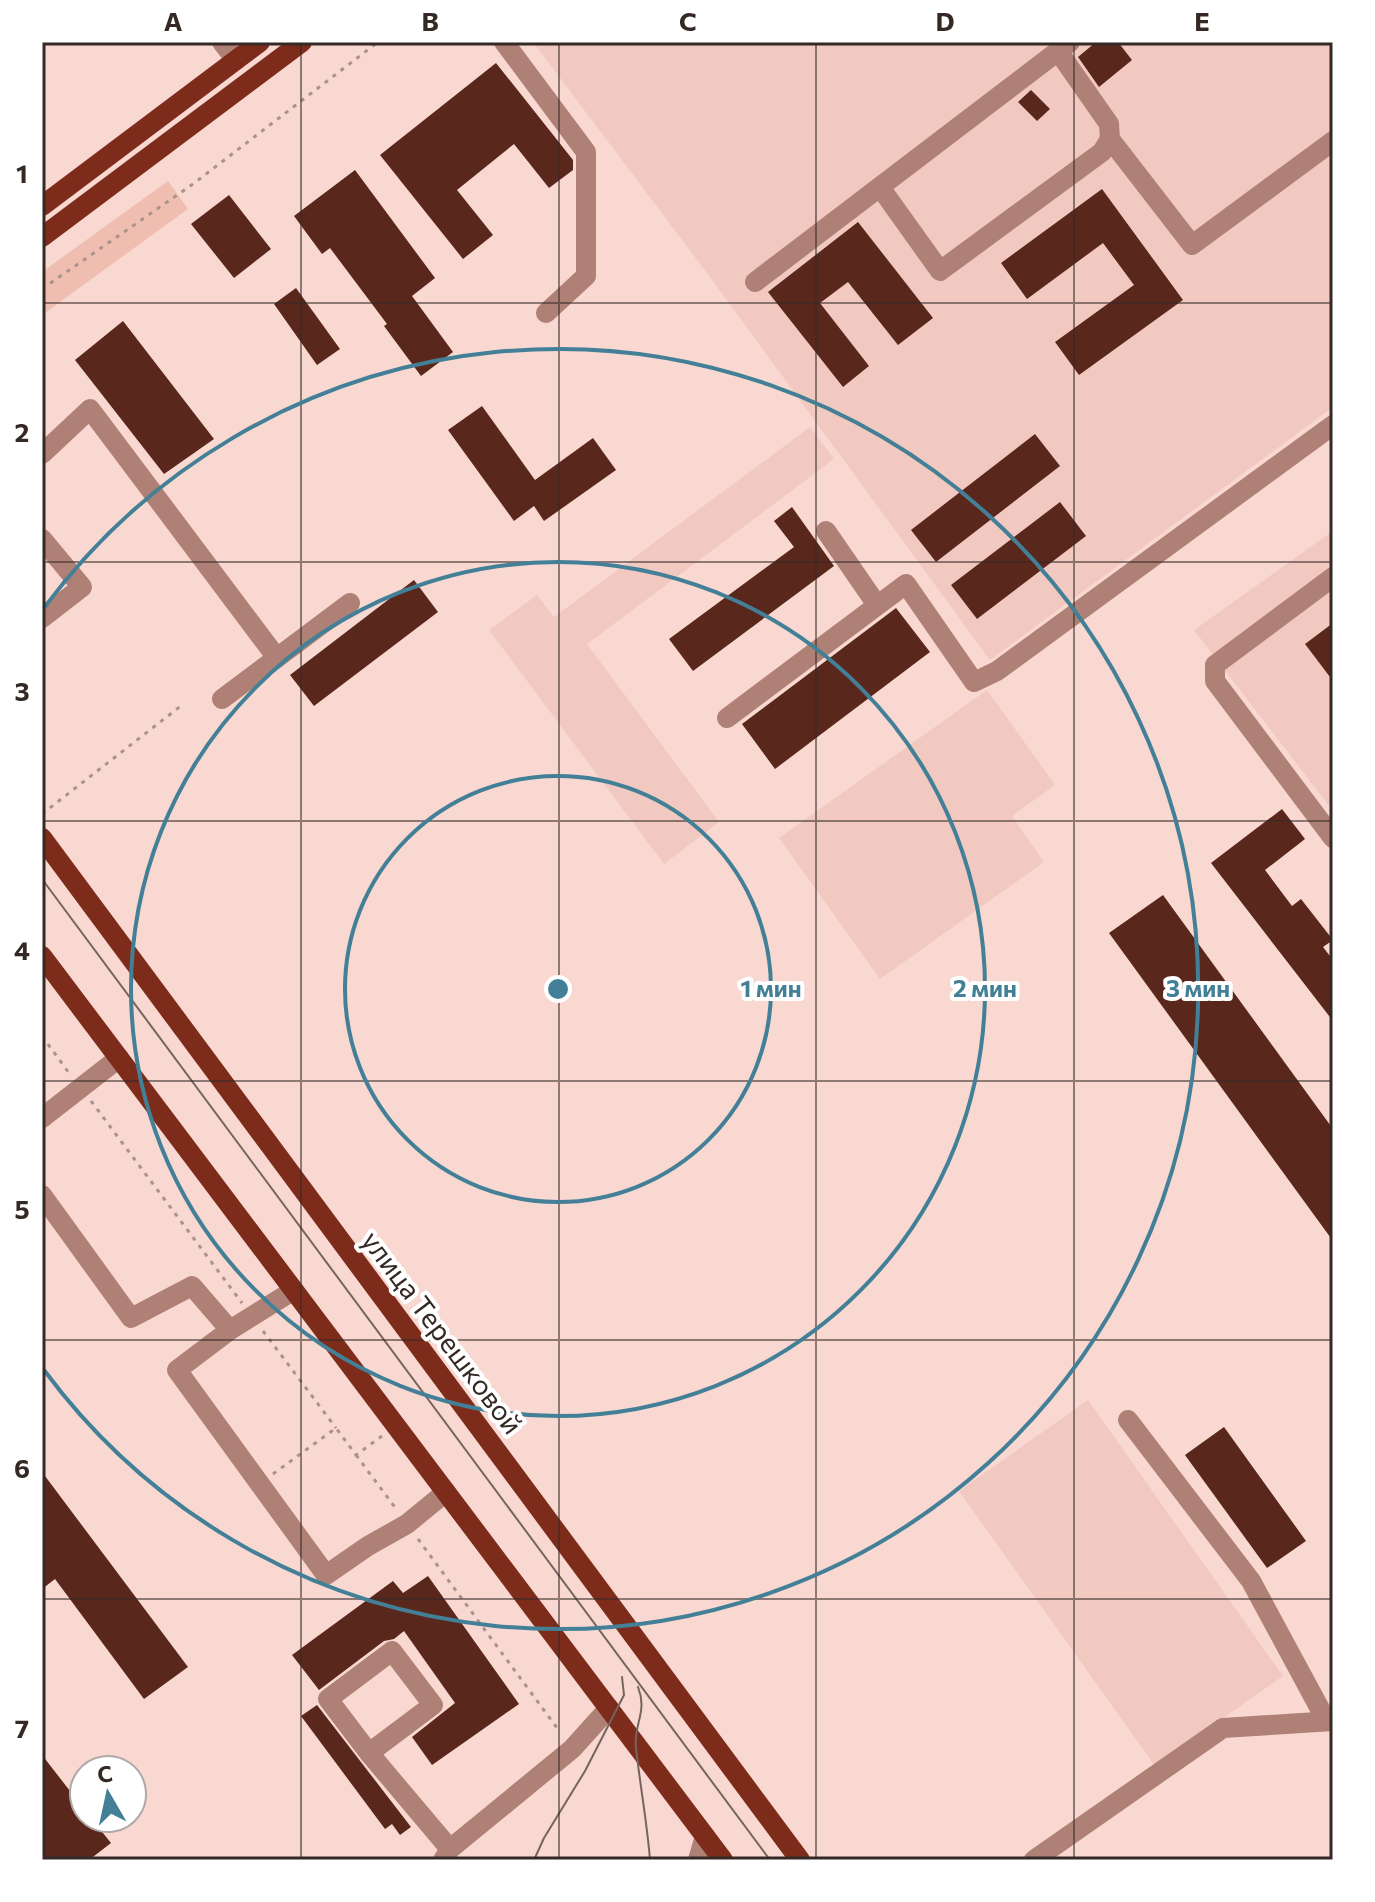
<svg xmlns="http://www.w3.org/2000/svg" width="1375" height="1902" viewBox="0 0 1375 1902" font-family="Commissioner,sans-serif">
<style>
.built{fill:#f1c9c0}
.green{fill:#f0beb1}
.building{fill:#59271c}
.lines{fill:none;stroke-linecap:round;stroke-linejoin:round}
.path{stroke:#ab938d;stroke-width:3;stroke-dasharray:4 6;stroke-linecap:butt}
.minor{stroke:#af8075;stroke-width:20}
.major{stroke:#7d2c1b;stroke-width:20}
.tram{stroke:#76645f;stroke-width:2}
.grid{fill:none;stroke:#352926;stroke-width:2;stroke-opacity:0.55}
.ring{fill:none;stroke:#438097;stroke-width:4}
.labels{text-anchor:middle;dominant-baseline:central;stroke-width:8;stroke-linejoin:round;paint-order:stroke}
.street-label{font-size:28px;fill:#352926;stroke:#fff}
.centre{fill:#438097;stroke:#fff;stroke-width:4}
.ring-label{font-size:24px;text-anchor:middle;font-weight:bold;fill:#438097;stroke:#fff;stroke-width:8;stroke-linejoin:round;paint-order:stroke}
.neatline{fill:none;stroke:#352926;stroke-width:3}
.grid-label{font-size:26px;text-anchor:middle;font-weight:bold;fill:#352926}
</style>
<rect width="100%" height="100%" fill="#f8d8d0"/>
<path class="built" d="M 533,42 L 1333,42 L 1333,407 L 990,660 L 704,269 Z
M 810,427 L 834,459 L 587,644 L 719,822 L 664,864 L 489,630 L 537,595 L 554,617 Z
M 1333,531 L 1333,811 L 1194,630 Z
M 987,690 L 1055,785 L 1012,816 L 1044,862 L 880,979 L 779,838 Z
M 1088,1400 L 1283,1676 L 1155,1766 L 959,1491 Z"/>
<path class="green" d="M 168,181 L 188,209 L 42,315 L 42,272 Z"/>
<path class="building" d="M 1096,42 L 1118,42 L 1132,60 L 1099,87 L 1078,57 Z
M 496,63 L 573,160 L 573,170 L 549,188 L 514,144 L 457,190 L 493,235 L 463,259 L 380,155 Z
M 1031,90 L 1050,109 L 1037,121 L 1018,102 Z
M 355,170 L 435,278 L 412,296 L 453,352 L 421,376 L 384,326 L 387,324 L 330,248 L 322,254 L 294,216 Z
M 1102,189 L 1183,300 L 1079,375 L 1055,342 L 1134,285 L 1103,243 L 1027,299 L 1001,263 Z
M 229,195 L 271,249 L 234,278 L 191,224 Z
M 858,222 L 933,318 L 898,345 L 848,282 L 820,303 L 869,366 L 843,387 L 768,292 Z
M 296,288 L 340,349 L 317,365 L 274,304 Z
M 123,321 L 214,439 L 164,474 L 75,360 Z
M 482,406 L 535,480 L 593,438 L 616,470 L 544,521 L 534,506 L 514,521 L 448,430 Z
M 1035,434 L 1060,466 L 936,562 L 911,530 Z
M 1060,502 L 1086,536 L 977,619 L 951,585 Z
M 792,507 L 834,566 L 693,671 L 669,639 L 794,547 L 774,521 Z
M 414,580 L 438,612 L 314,706 L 290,675 Z
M 896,608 L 930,652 L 775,769 L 742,724 Z
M 1333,623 L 1333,681 L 1305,644 Z
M 1282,809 L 1305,839 L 1265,870 L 1292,906 L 1301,899 L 1333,940 L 1323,947 L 1333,960 L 1333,1021 L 1211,863 Z
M 1163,895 L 1333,1129 L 1333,1241 L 1109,933 Z
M 1224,1427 L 1306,1541 L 1267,1568 L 1185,1455 Z
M 42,1472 L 188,1667 L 144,1699 L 55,1579 L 42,1589 Z
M 428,1576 L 519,1704 L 432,1765 L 412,1737 L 455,1703 L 404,1631 L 394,1639 L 384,1641 L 319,1690 L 292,1655 L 393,1581 L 403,1593 Z
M 317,1705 L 411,1827 L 400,1835 L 392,1824 L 385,1829 L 301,1716 Z
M 42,1755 L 84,1809 L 84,1818 L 91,1818 L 111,1843 L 89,1860 L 42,1860 Z"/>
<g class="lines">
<path class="path" d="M 42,289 L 193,184 L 378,42
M 42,814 L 182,705
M 42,1036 L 69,1073
M 91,1101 L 242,1303
M 263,1331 L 336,1428
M 356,1455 L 397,1510
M 273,1474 L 336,1428 L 356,1455 L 382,1436
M 418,1539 L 560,1732"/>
<path class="minor" d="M 222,42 L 236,60
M 504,42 L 586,152 L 586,276 L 546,313
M 1110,139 L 1192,245 L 1333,141
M 880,187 L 940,271 L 1102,152 L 1110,139 L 1109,124 L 1058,51
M 755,282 L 1070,42
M 42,454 L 90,409 L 277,658
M 826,531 L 877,605
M 42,539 L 82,587 L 42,618
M 1333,577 L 1215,665 L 1215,681 L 1333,838
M 222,699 L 350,603
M 727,718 L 906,584 L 974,682 L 997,671 L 1333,425
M 42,1118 L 119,1058
M 42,1195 L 131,1318 L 192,1286 L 230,1330 L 294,1290
M 230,1330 L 177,1370 L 326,1575 L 368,1546 L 407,1524 L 446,1492
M 1128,1420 L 1251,1581 L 1326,1720
M 369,1753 L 433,1705 L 392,1651 L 328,1699 L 369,1753 L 450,1849
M 443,1860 L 450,1849 L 572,1749 L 609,1708
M 698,1860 L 705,1836
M 1034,1860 L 1223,1728 L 1333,1721"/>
<path class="major" d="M 42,206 L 260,42
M 42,237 L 302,42
M 42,838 L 800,1860
M 42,956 L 723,1860"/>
<path class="tram" d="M 42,879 L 770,1860
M 638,1687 C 648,1712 633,1725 636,1748 C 640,1785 647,1822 650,1860
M 534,1860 L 544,1838 L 585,1771 L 624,1695 L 622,1677"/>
</g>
<path class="grid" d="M 301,42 L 301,1860M 559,42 L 559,1860M 816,42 L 816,1860M 1074,42 L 1074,1860M 42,303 L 1333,303M 42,562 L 1333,562M 42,821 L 1333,821M 42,1081 L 1333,1081M 42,1340 L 1333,1340M 42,1599 L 1333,1599"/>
<g class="ring">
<circle cx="558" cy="989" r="213"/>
<circle cx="558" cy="989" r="427"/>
<path d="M44 608A640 640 0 1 1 44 1370"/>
</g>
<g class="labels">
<g class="street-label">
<text transform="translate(443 1332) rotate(53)">улица Терешковой</text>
</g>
</g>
<circle cx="558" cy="989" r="12" class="centre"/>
<g class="ring-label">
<text x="771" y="997">1 мин</text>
<text x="985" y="997">2 мин</text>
<text x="1198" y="997">3 мин</text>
</g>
<rect width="1375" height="1902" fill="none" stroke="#ffffff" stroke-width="88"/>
<g transform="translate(108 1794) rotate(351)"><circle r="38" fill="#ffffff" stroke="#aea9a8" stroke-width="2"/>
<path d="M0-6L14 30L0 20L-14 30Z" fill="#438097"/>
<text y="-12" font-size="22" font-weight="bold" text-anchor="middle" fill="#352926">С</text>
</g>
<rect x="44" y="44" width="1287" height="1814" class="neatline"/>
<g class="grid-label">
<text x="173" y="31">A</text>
<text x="430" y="31">B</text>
<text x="688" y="31">C</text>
<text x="945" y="31">D</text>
<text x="1202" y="31">E</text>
<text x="22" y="183">1</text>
<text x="22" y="442">2</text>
<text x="22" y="701">3</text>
<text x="22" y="960">4</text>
<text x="22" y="1219">5</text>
<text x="22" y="1478">6</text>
<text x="22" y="1738">7</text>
</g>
</svg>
